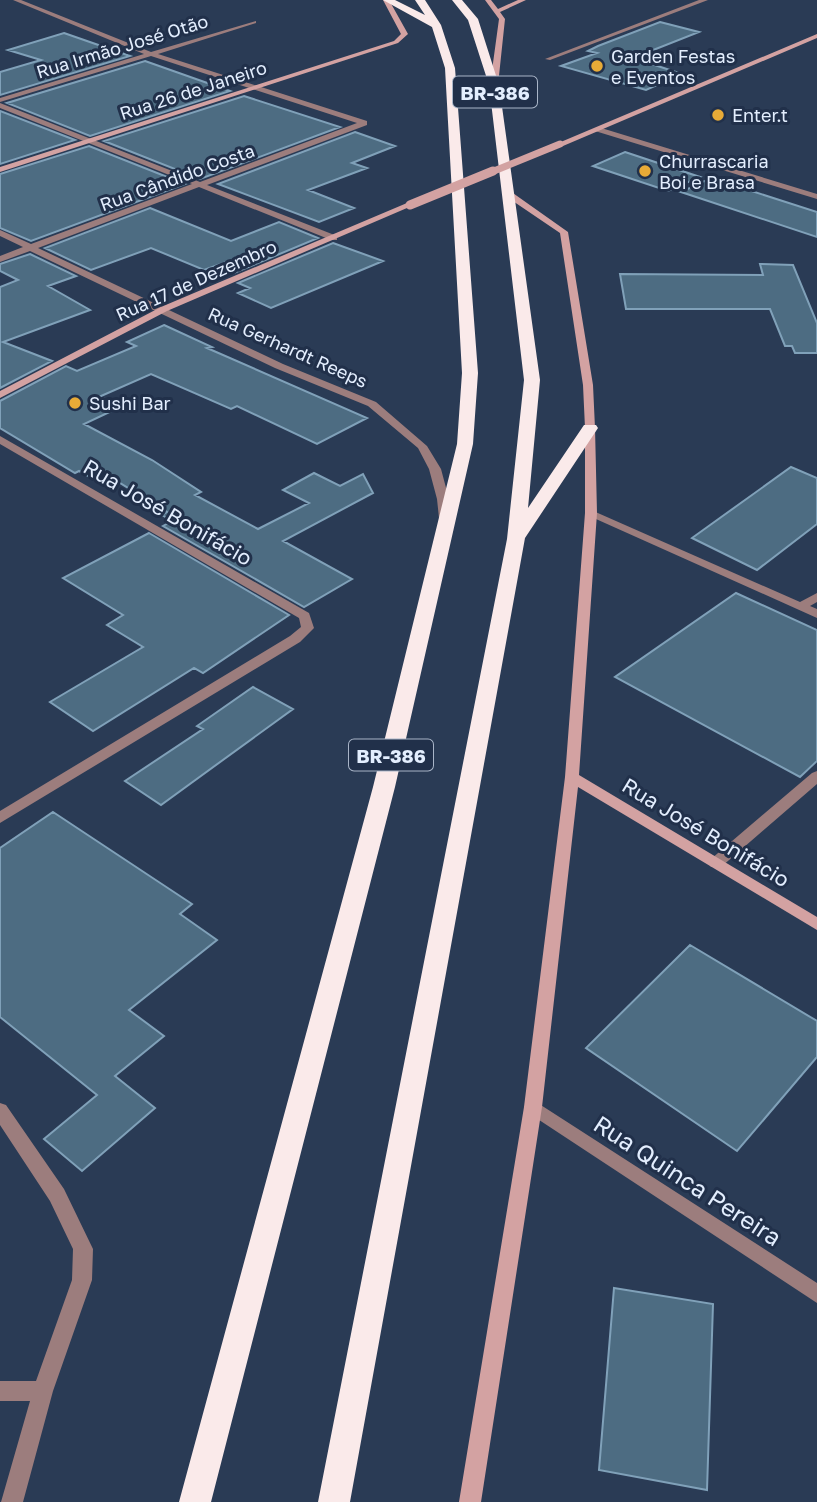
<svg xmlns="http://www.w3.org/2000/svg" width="817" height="1502" viewBox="0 0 817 1502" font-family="'Golos Text',sans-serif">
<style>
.building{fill:#4d6c82;stroke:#80a1b9;stroke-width:2}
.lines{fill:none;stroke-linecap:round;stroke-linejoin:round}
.street{fill:#9c7d7d;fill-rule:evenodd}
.secondary{fill:#d3a2a2;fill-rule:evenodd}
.highway{fill:#faeaea;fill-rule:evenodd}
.secondary-bridge-far1{stroke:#d3a2a2;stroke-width:7}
.secondary-bridge{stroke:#d3a2a2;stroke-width:9}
.poi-dot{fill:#e8ab37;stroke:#21304a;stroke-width:2.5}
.labels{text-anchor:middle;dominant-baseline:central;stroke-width:6;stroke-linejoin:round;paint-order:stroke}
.far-street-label{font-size:18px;fill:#e3eefe;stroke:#21304a}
.far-poi-label{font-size:18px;fill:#e3eefe;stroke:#21304a;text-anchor:start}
.shield{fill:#21304a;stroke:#a9b5c8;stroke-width:2}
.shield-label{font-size:19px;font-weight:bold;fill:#e3eefe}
.street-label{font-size:21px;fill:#e3eefe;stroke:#21304a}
.near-street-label{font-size:24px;fill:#e3eefe;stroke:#21304a}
</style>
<rect width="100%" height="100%" fill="#2a3b55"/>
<path class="building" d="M 660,22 L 699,32 L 633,58 L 682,74 L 646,90 L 561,66 L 597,53 L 588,51 L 598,46 Z
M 64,33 L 130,56 L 0,95 L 0,72 L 41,60 L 8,50 Z
M 145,61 L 230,91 L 90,136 L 7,103 Z
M 244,96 L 340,127 L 200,179 L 104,141 Z
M 0,111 L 75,140 L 0,164 Z
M 355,132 L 395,146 L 352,163 L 367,168 L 308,190 L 354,208 L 319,222 L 218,184 Z
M 89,146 L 185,184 L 31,241 L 0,228 L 0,174 Z
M 625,152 L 700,177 L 668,191 L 593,166 Z
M 711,178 L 817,212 L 817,237 L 681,192 Z
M 150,208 L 231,241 L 279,222 L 318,238 L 234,273 L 229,261 L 204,270 L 151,248 L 91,270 L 45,248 Z
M 333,243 L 383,261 L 271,308 L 238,293 L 250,288 L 238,283 Z
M 30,254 L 76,276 L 48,286 L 90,310 L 3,342 L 52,361 L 0,388 L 0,287 L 18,280 L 0,271 L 0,264 Z
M 760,264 L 793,265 L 817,323 L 817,353 L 795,353 L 792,346 L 785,346 L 770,309 L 626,309 L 620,274 L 763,275 Z
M 164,325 L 212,347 L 207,348 L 367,418 L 317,444 L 237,406 L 231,409 L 151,374 L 101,396 L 118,408 L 84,424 L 152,460 L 201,492 L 195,495 L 258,529 L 309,503 L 283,490 L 314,473 L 340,486 L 363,474 L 373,493 L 283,541 L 352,579 L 304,607 L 163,526 L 172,521 L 162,515 L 167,512 L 115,480 L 105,485 L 79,471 L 75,473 L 0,428 L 0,401 L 66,366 L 77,371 L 136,346 L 127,342 Z
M 791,467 L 817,478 L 817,524 L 757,570 L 692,538 Z
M 149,533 L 289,615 L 203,673 L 194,668 L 93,731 L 50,702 L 143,647 L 107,625 L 123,615 L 63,578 Z
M 736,593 L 817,630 L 817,761 L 800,777 L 615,677 Z
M 253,687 L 293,709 L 161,805 L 125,781 L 203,729 L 197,726 Z
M 53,812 L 192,904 L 180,914 L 217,940 L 129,1010 L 164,1036 L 115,1076 L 155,1108 L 82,1171 L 44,1139 L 97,1095 L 0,1017 L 0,848 Z
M 690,945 L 817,1021 L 817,1057 L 737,1151 L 586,1048 Z
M 614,1288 L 713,1304 L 707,1490 L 599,1470 Z"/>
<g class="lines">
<path class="street" d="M 13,0 L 21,0 L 151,52 L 256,21 L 256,23 L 158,54 L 367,121 L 367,125 L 207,185 L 337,236 L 337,240 L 331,240 L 199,187 L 38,248 L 283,364 L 376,402 L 427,446 L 441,469 L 449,499 L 449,520 L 441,520 L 439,518 L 437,499 L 429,469 L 418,448 L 368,406 L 275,368 L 30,251 L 0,262 L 0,256 L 23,247 L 0,236 L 0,230 L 31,244 L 192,184 L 0,108 L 0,103 L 200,182 L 357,123 L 151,56 L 0,102 L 0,98 L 144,54 Z
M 699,0 L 708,0 L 550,60 L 545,59 Z
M 598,127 L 817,194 L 817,199 L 595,131 L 594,129 Z
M 0,436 L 309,613 L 314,628 L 300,642 L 0,823 L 0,811 L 290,636 L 301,627 L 299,618 L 0,444 Z
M 591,510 L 800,602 L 817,593 L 817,602 L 810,606 L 817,609 L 817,618 L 587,515 L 587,511 Z
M 817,771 L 817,784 L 721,867 L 711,867 L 708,863 L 711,859 L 812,773 Z
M 533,1100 L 817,1283 L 817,1303 L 527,1112 L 524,1107 L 527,1102 Z
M 0,1103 L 6,1105 L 64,1189 L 93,1249 L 92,1280 L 53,1391 L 23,1502 L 1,1502 L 30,1401 L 0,1401 L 0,1381 L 36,1381 L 72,1280 L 73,1249 L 50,1201 L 0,1125 Z"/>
<path class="secondary" d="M 383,0 L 389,0 L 408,34 L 398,43 L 0,172 L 0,167 L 394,41 L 401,34 Z
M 485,0 L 491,0 L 498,9 L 518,0 L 526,0 L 500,12 L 505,19 L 498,85 L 494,87 L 490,85 L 499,19 Z
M 817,34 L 817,38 L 563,146 L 556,144 Z
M 504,191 L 510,191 L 568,232 L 593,385 L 595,428 L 597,513 L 579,775 L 817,917 L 817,930 L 578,787 L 542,1107 L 481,1502 L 459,1502 L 524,1107 L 565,777 L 585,513 L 585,428 L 583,385 L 560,233 L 504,195 Z
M 407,203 L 414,205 L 167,311 L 0,398 L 0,391 L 161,307 Z"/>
<path class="highway" d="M 383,0 L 395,0 L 425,15 L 415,0 L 425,0 L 441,25 L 455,68 L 478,373 L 473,444 L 395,787 L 211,1502 L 179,1502 L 373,787 L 457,444 L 462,373 L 445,68 L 432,27 Z
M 452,0 L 462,0 L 478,19 L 499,85 L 540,380 L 528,508 L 584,425 L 596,425 L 598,428 L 525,538 L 350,1502 L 318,1502 L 507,539 L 524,380 L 489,85 L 468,20 Z"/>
<path class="secondary-bridge-far1" d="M 489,173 L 560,144"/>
<path class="secondary-bridge" d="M 410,205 L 493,171"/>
</g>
<g class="poi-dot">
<circle cx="597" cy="66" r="7"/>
<circle cx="718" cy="115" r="7"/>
<circle cx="645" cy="171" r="7"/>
<circle cx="75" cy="403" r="7"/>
</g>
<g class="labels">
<g class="far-street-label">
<text transform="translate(122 46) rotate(-17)">Rua Irmão José Otão</text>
<text transform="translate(193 90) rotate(-18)">Rua 26 de Janeiro</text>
<text transform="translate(177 177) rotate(-20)">Rua Cândido Costa</text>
<text transform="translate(196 280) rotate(-24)">Rua 17 de Dezembro</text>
<text transform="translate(288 347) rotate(24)">Rua Gerhardt Reeps</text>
</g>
<g class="far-poi-label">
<text x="611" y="56">Garden Festas<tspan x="611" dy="21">e Eventos</tspan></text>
<text x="732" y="115">Enter.t</text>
<text x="659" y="161">Churrascaria<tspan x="659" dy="21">Boi e Brasa</tspan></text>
<text x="89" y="403">Sushi Bar</text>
</g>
<g class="shield">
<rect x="453" y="76.5" width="84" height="31" rx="5"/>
<rect x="349" y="739.5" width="84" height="31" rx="5"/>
</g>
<g class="shield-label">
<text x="495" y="92">BR-386</text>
<text x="391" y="755">BR-386</text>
</g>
<g class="street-label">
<text transform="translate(168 512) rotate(30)">Rua José Bonifácio</text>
<text transform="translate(706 832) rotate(31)">Rua José Bonifácio</text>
</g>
<g class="near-street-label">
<text transform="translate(688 1180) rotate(33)">Rua Quinca Pereira</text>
</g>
</g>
</svg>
